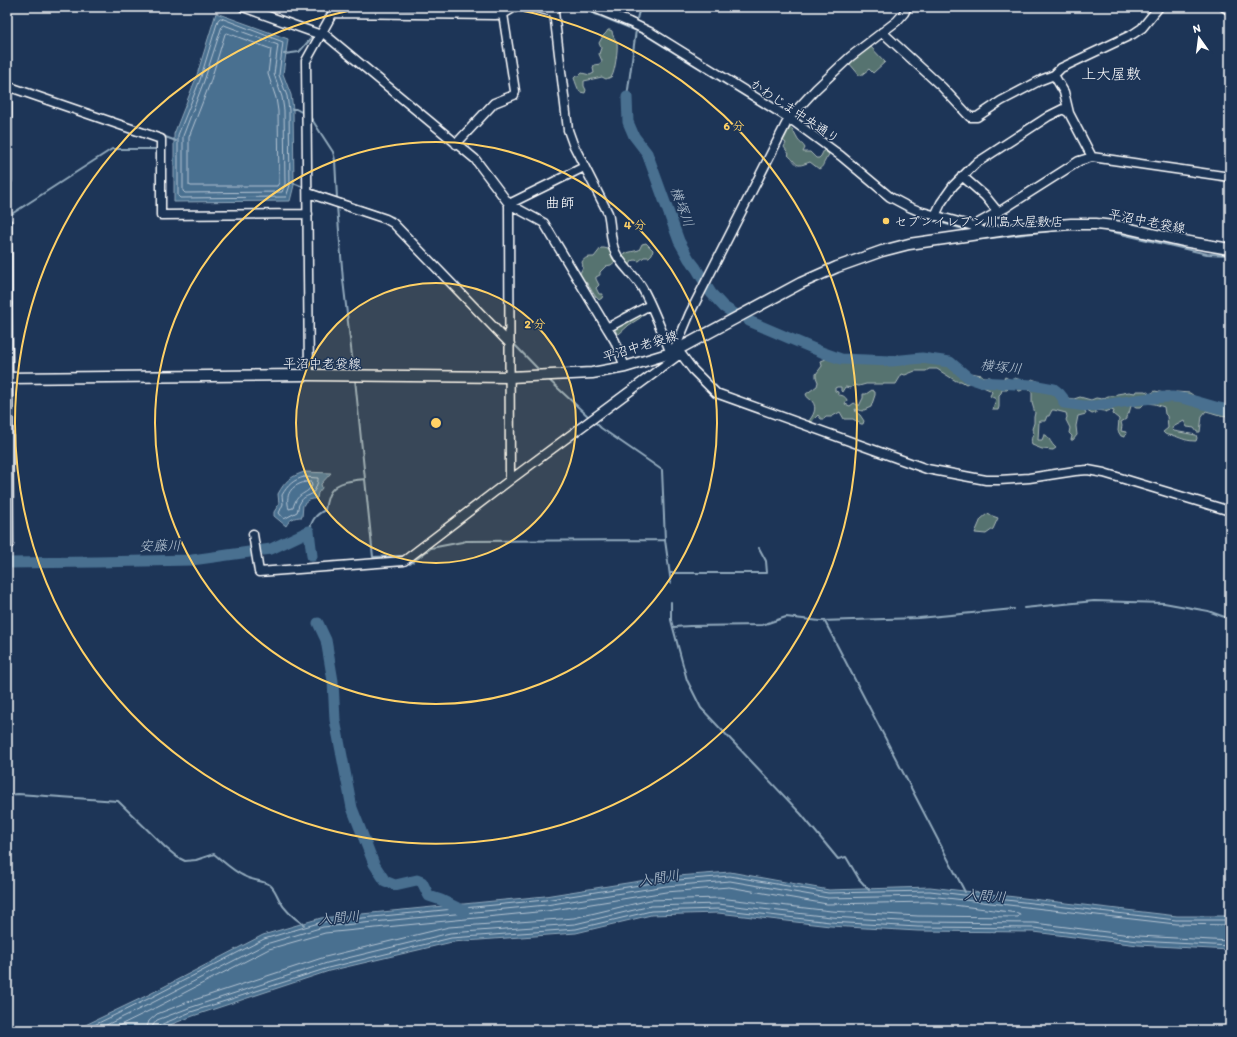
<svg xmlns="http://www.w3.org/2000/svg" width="1237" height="1037" viewBox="0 0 1237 1037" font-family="Itim,'Klee One',sans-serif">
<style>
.green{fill:#577370;stroke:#abb9b8}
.water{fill:#486f90;stroke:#91a9bc}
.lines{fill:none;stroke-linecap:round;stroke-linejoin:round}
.shore{stroke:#b6c5d3;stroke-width:1}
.stream{stroke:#91a9bc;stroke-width:2}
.river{stroke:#486f90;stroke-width:11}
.minor-casing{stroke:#fff;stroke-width:11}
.major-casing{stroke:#fff;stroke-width:13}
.minor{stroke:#1d3557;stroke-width:8}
.major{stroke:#1d3557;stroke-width:10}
.ring{fill:none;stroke:#ffd166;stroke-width:2}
.poi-dot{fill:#ffd166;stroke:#1d3557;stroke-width:1.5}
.labels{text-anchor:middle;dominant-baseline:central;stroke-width:3;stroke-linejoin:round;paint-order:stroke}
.street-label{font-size:13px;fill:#fff;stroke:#1d3557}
.poi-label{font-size:13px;fill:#fff;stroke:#1d3557;text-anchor:start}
.water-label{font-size:14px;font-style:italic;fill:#b6c5d3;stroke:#1d3557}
.quarter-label{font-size:15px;fill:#fff;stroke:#1d3557}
.centre{fill:#ffd166;stroke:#1d3557;stroke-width:2}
.ring-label{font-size:12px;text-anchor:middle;font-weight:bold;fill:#ffd166;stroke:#1d3557;stroke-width:3;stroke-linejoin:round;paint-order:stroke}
</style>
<rect width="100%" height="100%" fill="#1d3557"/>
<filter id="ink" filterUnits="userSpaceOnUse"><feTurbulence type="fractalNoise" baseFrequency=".025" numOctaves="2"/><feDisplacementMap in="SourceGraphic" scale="8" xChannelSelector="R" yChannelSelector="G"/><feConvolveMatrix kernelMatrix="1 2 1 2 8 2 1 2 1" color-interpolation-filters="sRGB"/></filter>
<g filter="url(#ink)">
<path class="green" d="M 608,30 L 610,30 L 612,31 C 612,36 615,38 617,43 C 618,49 615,71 612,76 C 610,78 608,78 606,79 L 602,77 L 584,81 L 584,86 L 586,90 L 585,93 L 580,92 C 577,88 576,83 574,78 L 576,76 L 579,76 L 582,73 L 590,75 L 594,73 L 593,68 L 594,65 L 600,64 L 602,61 L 599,54 L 601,48 L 599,43 L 603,36 L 606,33 Z
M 869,45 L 885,62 L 873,73 L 869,69 L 860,76 L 849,63 Z
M 788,125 C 793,129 795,135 798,140 C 800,143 803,144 805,148 L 803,152 L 810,152 L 816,158 L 819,158 L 821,156 L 824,150 L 829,154 C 828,157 826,158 825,161 C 823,164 823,167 819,169 L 810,162 C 794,168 799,165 788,155 L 789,154 L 784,147 L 786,143 L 782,140 Z
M 646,243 L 653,250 L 652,254 L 649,257 L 644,257 L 639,261 L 635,260 L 632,261 L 630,265 L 627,265 L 621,259 L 622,255 L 626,253 L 639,250 L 642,244 Z
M 601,248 L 604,248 L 608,249 L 616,261 L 611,265 L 606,266 L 600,272 L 600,275 L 596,277 L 596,279 L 599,285 L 596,288 L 599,294 L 603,294 L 602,298 L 599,300 C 593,295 591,288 586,282 C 583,279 580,278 580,274 C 581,269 584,269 582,262 C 585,257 588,257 594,257 Z
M 646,308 L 649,310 L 640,318 L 629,325 L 619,334 L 616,332 L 614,327 L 621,314 L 626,312 L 629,313 L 634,309 Z
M 828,353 L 830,354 L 832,357 L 835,354 L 852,357 L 874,356 L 878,358 C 887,356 889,361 898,355 L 907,358 L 918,356 L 922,360 L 926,360 L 928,355 L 932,355 L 951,360 L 960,368 L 970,373 L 982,375 L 983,377 L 990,377 L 993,379 L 994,381 L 1000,381 L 1005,377 L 1011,380 L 1015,378 L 1027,382 L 1030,382 L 1032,379 C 1042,382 1051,388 1061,390 L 1064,392 L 1068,398 L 1074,399 L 1080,397 L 1091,400 L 1096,398 L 1102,399 L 1108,396 L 1114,396 L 1117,394 L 1129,392 L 1135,393 L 1136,391 L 1146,391 L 1150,394 L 1155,391 L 1164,393 L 1166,392 L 1169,392 L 1172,394 L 1176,392 L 1190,393 L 1201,401 L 1223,408 L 1230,409 L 1230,419 L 1228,416 C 1220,416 1214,413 1206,411 L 1202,416 L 1200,432 L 1197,432 L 1194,428 L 1187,427 L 1184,421 L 1173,427 L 1172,429 L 1174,431 L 1196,435 L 1197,438 L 1196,441 C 1187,441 1183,439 1175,436 C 1172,435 1168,436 1165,434 L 1163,432 L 1168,428 L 1167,416 L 1165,414 L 1164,407 L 1155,404 L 1145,403 L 1141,407 L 1136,407 L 1133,405 L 1131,406 L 1129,413 L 1126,417 L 1126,419 L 1121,422 L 1122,426 L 1121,431 L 1126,432 L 1125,437 L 1121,436 L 1118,431 L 1119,419 L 1113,414 L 1114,411 L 1111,410 L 1105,412 L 1104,411 L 1096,410 L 1096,413 L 1092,414 L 1087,411 L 1085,411 L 1086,414 L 1078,416 L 1076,426 L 1077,435 L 1073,440 L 1071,440 L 1072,436 L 1069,433 L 1070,428 L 1066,420 L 1067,417 L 1066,413 L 1054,410 L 1052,410 L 1049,416 L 1047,416 L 1045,421 L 1041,421 L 1039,422 L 1038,440 L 1042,440 L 1044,435 L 1046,435 C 1050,439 1051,444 1056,448 L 1053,450 L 1042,449 L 1032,445 C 1031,440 1031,437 1034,433 L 1032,429 L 1034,423 L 1034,417 L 1035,413 L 1032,403 L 1032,392 L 1026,388 L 1020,391 L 1018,391 L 1018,388 L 1010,387 L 1007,390 L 1002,390 L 1001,393 L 999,395 L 999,407 L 998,410 L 993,410 L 996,399 L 990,396 L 992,392 L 990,390 L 971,382 L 966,384 L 961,381 L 956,381 L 937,369 L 929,369 L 926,371 L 915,371 L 905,375 L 902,374 L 896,384 L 866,384 L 859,386 L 854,385 L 851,388 L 845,387 L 842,392 L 841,391 L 841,387 L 837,387 L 835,388 L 835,391 L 838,392 L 838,395 C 842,395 845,396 847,400 L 845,404 L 850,406 L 854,403 L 859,406 L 863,398 L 863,394 L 866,394 L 872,390 L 875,392 L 875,395 L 871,407 L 862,411 L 855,409 L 856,412 L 860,415 L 864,421 L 863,424 L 861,424 L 853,419 L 844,419 L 840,412 L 831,417 L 826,417 L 824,419 L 821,419 L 818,415 L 813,420 L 812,422 L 810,423 L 808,422 C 813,416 818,408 812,401 C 809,398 807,398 806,394 L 817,386 L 818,382 L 816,377 L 816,374 L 822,366 L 821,361 L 826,359 L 826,356 Z
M 987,514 L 998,518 L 993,529 L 986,534 L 975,533 L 981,519 Z"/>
<path class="water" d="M 216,13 L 288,39 L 283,74 L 291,95 L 293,109 L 294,185 L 290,201 L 174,202 L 174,134 L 196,78 Z
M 304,472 L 331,473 L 321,484 L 322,488 L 318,493 L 317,498 L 309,500 L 303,505 L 302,517 C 294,517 290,519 286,526 L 274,516 L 274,512 L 279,504 L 278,494 C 285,481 290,477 304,472 Z
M 730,872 L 829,890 L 930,887 L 1177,916 L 1230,916 L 1230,950 L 1138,945 L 1034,932 L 918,931 L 830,926 L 718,913 L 651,915 L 576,933 L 452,942 L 329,971 L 193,1016 L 157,1030 L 75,1030 L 148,995 L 263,935 L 321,918 L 545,896 L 665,877 Z"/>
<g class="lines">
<path class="shore" d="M 221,18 L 283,42 L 279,75 L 287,96 L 289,110 L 290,185 L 286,197 L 180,198 L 178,196 L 178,135 L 200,80 L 218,20 Z
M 224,25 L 278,45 L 274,74 L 282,97 L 284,110 L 285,184 L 282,192 L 185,193 L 183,191 L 183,136 L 204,81 L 222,26 Z
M 227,33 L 271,49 L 268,74 L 276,98 L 278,111 L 279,183 L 277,186 L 191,186 L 189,185 L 189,137 L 210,83 L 225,34 Z
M 304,477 L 318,478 C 318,480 318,482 317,484 C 313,500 305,492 300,503 C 298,505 298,510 297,512 L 284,519 L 279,513 L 283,504 L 282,495 C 288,485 293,480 304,477 Z
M 305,482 L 311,482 L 312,486 C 305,496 297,492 293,508 L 289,509 C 285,495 290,486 305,482 Z
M 84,1030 L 150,998 L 264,939 L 322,922 L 545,900 L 665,881 L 730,876 L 828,893 L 930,891 L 1176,920 L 1230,920
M 96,1030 L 152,1003 L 266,944 L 323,927 L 546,905 L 666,886 L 730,881 L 828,898 L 929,896 L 1176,924 L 1230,925
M 110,1030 L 155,1008 L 269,949 L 325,933 L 547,911 L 666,892 L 729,887 L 827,904 L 929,902 L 1018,913 L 1020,914 L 1018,917 L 918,916 L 831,911 L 719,898 L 650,900 L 574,918 L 449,927 L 325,957 L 188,1002 L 157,1014 L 149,1021 L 146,1030
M 152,1030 L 153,1025 L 157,1020 L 189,1008 L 327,963 L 450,933 L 575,924 L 651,906 L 718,904 L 831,917 L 918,922 L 1034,923 L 1139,936 L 1230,941
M 157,1030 L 158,1027 L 160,1025 L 191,1012 L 328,968 L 451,938 L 576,929 L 651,911 L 718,909 L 830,922 L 918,927 L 1034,928 L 1138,941 L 1230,946"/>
<path class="stream" d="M 578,7 L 642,33 L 785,121
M 326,17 L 331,7
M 636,23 L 640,7
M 284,54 L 299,52 L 314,35
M 627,97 L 636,30
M 292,109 L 296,109 L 305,114
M 308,116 L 311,118 L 333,152 L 335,160 L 337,198
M 163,136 L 176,141
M 293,183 L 306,188
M 310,189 L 378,212
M 894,203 C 910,216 943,223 963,229 L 967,232
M 337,206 L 343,280 L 354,373
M 388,216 L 393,217 L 396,220
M 7,217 L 112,149 L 157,149
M 1091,229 L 1104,230 L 1207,254 L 1230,255
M 973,238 L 975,240 L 1059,230
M 512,342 L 541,372
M 548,379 L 590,418
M 594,421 L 601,428 L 662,470 L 665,540 L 671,583
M 365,479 L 373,557 L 403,556 L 405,558
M 309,531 C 312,520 315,515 325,510 C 326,504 327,496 331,491 C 338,481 354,480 365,479 L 355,379
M 407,561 L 410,564 L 431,548 L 462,542 L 466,541 L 665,540
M 670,573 L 767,573 L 766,561 L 759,548
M 671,602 L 671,620 L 687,680 L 701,708 L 801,814 L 838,859 L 846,857 L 859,879 L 869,890
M 1024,608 L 1094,601 L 1164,603 L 1208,611 L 1230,619
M 824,620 L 965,892
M 673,627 L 690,626 L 762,625 L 786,617 L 820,621 L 919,618 L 1014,609
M 7,795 L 18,794 L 118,801 L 166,848 L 177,857 L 185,861 L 196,860 L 214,854 C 224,862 233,871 244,876 C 252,881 262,880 270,885 C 275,889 277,896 280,901 C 285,911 294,918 304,925"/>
<path class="river" d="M 627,97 L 628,122 L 634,136 L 647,153 L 679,241 L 689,259 L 696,268 L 711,293 L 724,307 L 735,314
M 749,321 L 824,353 L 841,359 L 892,361 L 922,358 L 950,362 L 969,378 L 981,382 L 1032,385 L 1054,389 L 1059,393 L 1063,398 L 1064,403 C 1073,404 1081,406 1089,406 C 1116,405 1145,396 1173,397 C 1192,398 1211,408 1230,410
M 7,563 L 96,562 L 192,560 L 271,549 L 309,531 L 312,556
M 318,623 L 326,640 L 333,681 L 335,720 L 352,808 L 374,864 L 385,881 L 395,885 L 417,880 L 422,882 L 429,896 L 441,900 L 464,911"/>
<defs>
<path id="minor" d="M 243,7 L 321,35
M 532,7 L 554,12
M 556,7 L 554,12 L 568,130 L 573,144 L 608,213 C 611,225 610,238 614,249 C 619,264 633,273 641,286 C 653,306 661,331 671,353
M 592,7 L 629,22 L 650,32 L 789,118 L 841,156 L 890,197 L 907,206 L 919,211 L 973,226 L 984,232
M 1224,7 L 1230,11
M 333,13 L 495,15 L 503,14 L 515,7
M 322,32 L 475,159 L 509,204 L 544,223 L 607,328 L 615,341 L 625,367
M 882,32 L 942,87 L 970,117 L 977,117 L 1001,101 L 1041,80 L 1054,75 L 1061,68 L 1133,34 L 1142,28 L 1159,7
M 1054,75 L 1064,92 L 1069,113 L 1092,157
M 7,86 L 161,139 L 161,215 L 308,214
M 456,144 L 494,103 L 514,95 L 515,91 L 503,14
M 962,176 L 985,196 L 998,212
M 7,181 L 7,86
M 308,193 L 386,219 L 393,223 L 510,344
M 935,216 L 941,203 L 953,186 L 975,164 L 1049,116 L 1063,109 L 1069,113
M 7,223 L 9,544 L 7,544
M 973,226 L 1005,208 L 1079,161 L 1092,157 L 1230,177
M 607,328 L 650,305
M 678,350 L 693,370 L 716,393 L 927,469 L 986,480 L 999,480 L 1029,478 L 1075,471 L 1088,470 L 1104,473 L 1230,511
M 674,351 L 690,313 L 789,118 L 816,89 L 850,57 L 897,21 L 904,13 L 907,7
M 309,375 L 306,61 L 336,7
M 510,480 L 509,204 L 584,167
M 253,534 L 259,572 L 404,561 L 510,480 L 680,354"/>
<path id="major" d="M 7,378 L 309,375 L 510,377 L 592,373 L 625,367 L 671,353 L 801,283 L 837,267 L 882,251 L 909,244 L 1020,228 L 1071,224 L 1096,224 L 1122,227 L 1183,241 L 1230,249"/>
</defs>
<use href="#minor" class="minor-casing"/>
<use href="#major" class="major-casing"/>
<use href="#minor" class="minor"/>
<use href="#major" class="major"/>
</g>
</g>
<circle cx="436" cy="423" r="140" fill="#ffd166" fill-opacity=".12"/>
<g class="ring">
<circle cx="436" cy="423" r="140"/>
<circle cx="436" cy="423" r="281"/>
<path d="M502 7A421 421 0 1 1 370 7"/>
</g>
<circle class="poi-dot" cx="886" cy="221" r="4"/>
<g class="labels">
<g class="street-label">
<text transform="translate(795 111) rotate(34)">かわじま中央通り</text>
<text transform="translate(1147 221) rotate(11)">平沼中老袋線</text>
<text transform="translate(640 346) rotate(-17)">平沼中老袋線</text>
<text x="322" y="363">平沼中老袋線</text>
</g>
<g class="poi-label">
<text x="894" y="221">セブンイレブン川島大屋敷店</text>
</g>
<g class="water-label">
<text transform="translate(682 207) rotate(70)">横塚川</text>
<text transform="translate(1001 367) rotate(6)">横塚川</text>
<text transform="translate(160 546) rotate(-1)">安藤川</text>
<text transform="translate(659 878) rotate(-9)">入間川</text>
<text transform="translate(985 896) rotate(4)">入間川</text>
<text transform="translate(339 918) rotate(-5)">入間川</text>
</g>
<g class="quarter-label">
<text x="1111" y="74">上大屋敷</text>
<text x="560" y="203">曲師</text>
</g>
</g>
<circle cx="436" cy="423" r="6" class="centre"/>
<g class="ring-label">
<text x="734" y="130">6 分</text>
<text x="635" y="229">4 分</text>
<text x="535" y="328">2 分</text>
</g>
<rect width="1237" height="1037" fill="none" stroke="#1d3557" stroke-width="24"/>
<rect x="12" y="12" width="1213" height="1013" fill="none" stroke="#fff" stroke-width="1.5" filter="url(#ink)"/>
<g transform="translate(1199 38) rotate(346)" stroke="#1d3557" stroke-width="3" paint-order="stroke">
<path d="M0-3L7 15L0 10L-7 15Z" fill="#ffffff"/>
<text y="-6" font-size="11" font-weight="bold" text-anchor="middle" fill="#ffffff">N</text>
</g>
</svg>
